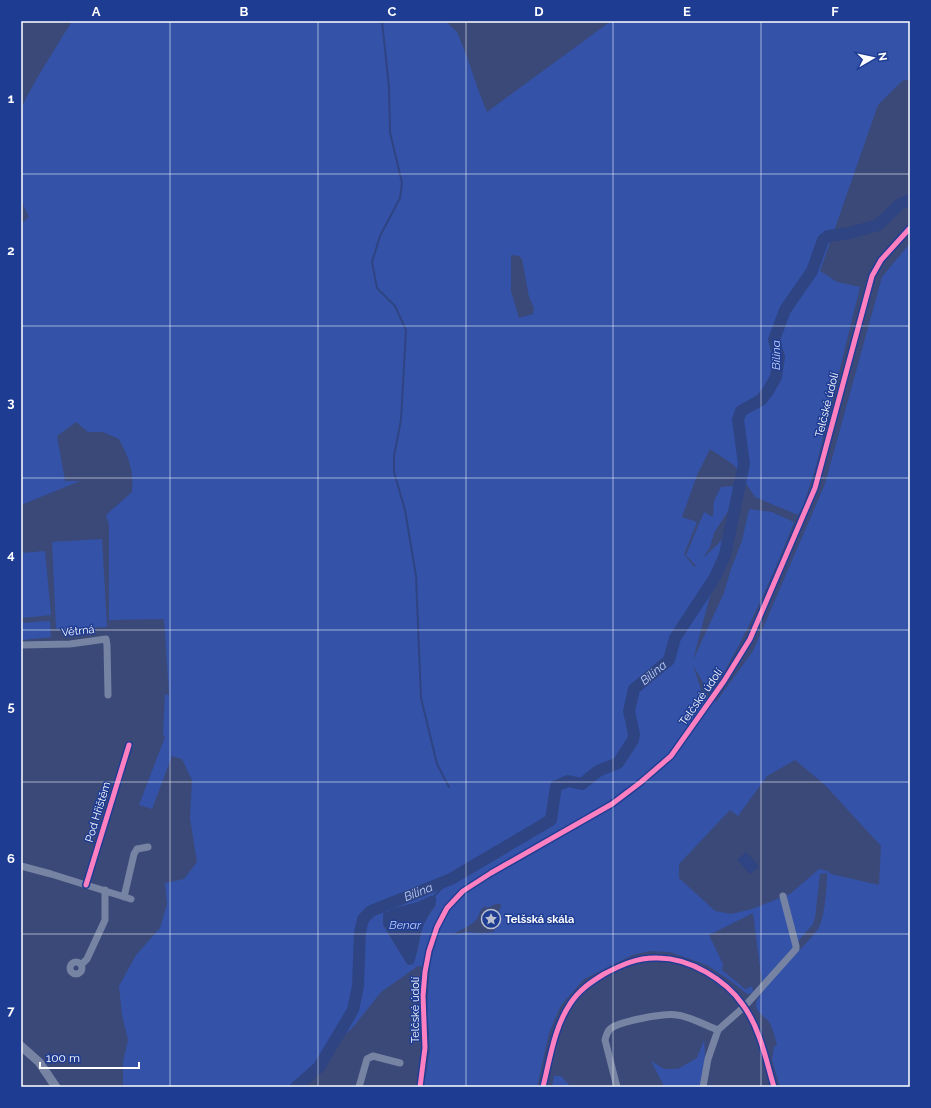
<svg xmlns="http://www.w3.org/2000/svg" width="931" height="1108" viewBox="0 0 931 1108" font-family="Raleway,sans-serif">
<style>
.green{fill:#3453a8;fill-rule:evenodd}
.water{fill:#2f4483}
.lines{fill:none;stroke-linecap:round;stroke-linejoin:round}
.stream{stroke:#2f4483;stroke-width:2}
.river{stroke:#2f4483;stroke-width:12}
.minor{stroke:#7783a3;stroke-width:7}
.tertiary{stroke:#7783a3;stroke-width:9}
.cycleway-casing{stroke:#1f3c93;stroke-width:8}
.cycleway{stroke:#ff80c0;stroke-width:5}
.grid{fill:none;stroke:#fff;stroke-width:1;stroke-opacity:0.55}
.labels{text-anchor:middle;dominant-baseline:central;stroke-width:3;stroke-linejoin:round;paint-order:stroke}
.street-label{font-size:11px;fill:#fff;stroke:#1f3c93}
.poi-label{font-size:11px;font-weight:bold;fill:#fff;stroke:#1f3c93;text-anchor:start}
.water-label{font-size:12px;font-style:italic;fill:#becdf5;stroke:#1f3c93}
.neatline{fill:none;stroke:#fff;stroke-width:1.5}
.grid-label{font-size:13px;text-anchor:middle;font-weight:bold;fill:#fff}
</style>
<rect width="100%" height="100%" fill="#3a4978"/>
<path class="green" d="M 72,21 L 445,21 L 457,32 L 466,54 L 479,92 L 487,112 L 611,21 L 910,21 L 910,79 L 902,81 L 878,105 L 820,271 L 837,282 L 860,287 L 816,466 L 803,506 L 798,515 L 755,497 L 734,465 L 710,449 L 697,475 L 682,517 L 697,522 L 684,554 L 694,567 L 696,566 L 686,555 L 704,512 L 713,517 L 714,501 L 721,487 L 735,486 L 728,511 L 714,533 L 710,547 L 702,559 L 722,540 L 715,577 L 693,660 L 724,593 L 731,569 L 742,541 L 749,509 L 772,512 L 794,522 C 778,563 760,604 740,643 C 730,661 722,678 709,693 L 693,665 L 702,693 L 716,702 L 753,651 L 825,484 L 882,277 L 910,243 L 910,1087 L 780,1087 L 772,1060 L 774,1047 L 777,1045 C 775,1038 773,1028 769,1022 C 765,1016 756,1013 756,1005 C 756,990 810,944 819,927 C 825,917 827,885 827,873 L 820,874 L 815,918 L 813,924 L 762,983 L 753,913 L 709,935 L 723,964 L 722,970 L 746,990 L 751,986 L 754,992 L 749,994 L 746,993 L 731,981 L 707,965 L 670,952 L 650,951 L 632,955 L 584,979 L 561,1005 L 549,1033 L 537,1087 L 424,1087 L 430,1049 L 427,1008 L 430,967 L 418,966 L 381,992 L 354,1026 L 291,1087 L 127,1087 L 123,1085 L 123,1062 L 128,1040 L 122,1015 L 119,986 L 136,955 L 160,928 L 167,904 L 165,883 L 184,879 L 197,862 L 190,818 L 192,780 L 182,759 L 172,756 L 152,809 L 139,805 L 165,737 L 163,734 L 165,694 L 169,695 L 164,619 L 109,620 L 109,525 L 106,515 L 132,492 C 134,471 129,458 119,439 L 103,432 L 88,432 L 76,422 L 57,436 L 65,481 L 80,481 L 21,505 L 21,224 L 29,217 L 21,200 L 21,108 L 37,78 ZM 511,255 L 519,256 L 522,259 L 529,297 L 534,308 L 533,314 L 519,318 L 511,291 ZM 795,760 L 824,784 L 881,846 L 879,885 L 831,874 L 828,871 L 819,869 L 790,894 L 752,909 L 731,914 L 715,911 L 679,878 L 679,864 L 730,810 L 738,816 L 767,776 ZM 431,896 L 436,905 C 430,913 425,920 422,930 C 418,942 419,956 410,965 L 407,964 L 383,925 L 392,909 L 418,902 ZM 496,904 L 501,904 L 500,910 L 495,913 L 493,916 L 497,927 L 493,932 C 485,933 478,933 469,932 C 464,932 458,934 453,934 C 460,930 471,926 476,920 C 480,915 479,910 485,906 L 487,908 Z
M 102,539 L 107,627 L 56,629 L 52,542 Z
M 45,551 L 51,615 L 21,618 L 21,553 Z
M 50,621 L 51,637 L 21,640 L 21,623 Z
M 704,1040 L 705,1053 L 703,1087 L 662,1087 L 663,1084 L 651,1061 L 664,1069 L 678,1069 L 697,1058 Z
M 554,1076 L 561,1076 L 571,1087 L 552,1087 Z"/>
<path class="water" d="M 746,852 L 759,866 L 750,874 L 737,860 Z
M 431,896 L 435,896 C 439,904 431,909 428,916 C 420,929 418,945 415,960 L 413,964 L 409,965 L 407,964 L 383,924 L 383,914 L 392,909 L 418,902 Z"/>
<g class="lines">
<path class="stream" d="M 382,21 L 389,87 L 390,132 L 402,183 L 400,198 L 380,236 L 372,262 L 377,288 L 395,306 L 406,330 L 401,420 L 394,456 L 394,472 L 405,510 L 416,576 L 421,698 L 437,764 L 449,787
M 432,898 L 451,879
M 378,908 L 387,914"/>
<path class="river" id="s1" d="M 296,1087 L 319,1067 L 353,1010 L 358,986 L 360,932 L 363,919 L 371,911 L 451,879 L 551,820 L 556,786 L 568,781 L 582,784 L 598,771 L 618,763 L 633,740 L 634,734 L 629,711 L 634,689 L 669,660 L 675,638 L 715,577 L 725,555 L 744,464 L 738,420 L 741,411 L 761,400 L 768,391 L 776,377 L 779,357 L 774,340 L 785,310 L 812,271 L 823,240 L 828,236 L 850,233 L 878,225 L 900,204 L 910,200"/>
<path class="minor" d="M 21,645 L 70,644 L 106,639 L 107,645 L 108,695
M 21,866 L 51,874 L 131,899
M 86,885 L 129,745
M 124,897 L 134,854 L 137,849 L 148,847
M70 968a6 6 0 1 1 12 0a6 6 0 1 1-12 0Z
M 81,965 L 87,959 L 105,920 L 105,890
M 359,1087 L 367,1059 L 373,1056 L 400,1063
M 420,1087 L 425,1048 L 423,996 L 425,972 L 429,951 L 437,927 L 447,908 L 463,891 L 491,873 L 612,804 L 641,782 L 671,756 L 724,681 L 750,639 L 815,488 L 872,276 L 881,260 L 910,228
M 543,1087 C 550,1059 554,1028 570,1004 C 579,990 591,982 604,974 C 621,965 638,957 658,958 C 690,958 726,980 743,1005 C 760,1028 766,1060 774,1087
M 617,1087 L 605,1040 C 606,1036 607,1032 610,1029 C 619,1021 665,1013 677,1015 C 691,1017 705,1025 718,1030 L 745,1006 L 796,949 L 796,946 L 783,896
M 703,1087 L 708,1059 L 718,1030"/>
<path class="tertiary" d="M 21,1046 L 39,1062 L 56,1087"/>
<defs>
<path id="cycleway" d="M 86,885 L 129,745
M 420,1087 L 425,1048 L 423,996 L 425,972 L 429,951 L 437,927 L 447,908 L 463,891 L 491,873 L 612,804 L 641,782 L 671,756 L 724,681 L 750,639 L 815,488 L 872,276 L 881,260 L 910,228
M 543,1087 C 550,1059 554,1028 570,1004 C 579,990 591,982 604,974 C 621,965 638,957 658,958 C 690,958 726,980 743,1005 C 760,1028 766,1060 774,1087"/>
</defs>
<use href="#cycleway" class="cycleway-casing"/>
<use href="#cycleway" class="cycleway"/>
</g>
<path class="grid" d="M 170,21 L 170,1087M 318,21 L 318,1087M 466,21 L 466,1087M 613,21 L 613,1087M 761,21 L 761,1087M 21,174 L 910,174M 21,326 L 910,326M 21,478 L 910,478M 21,630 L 910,630M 21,782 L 910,782M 21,934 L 910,934"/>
<defs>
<symbol id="sight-ring" viewBox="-11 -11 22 22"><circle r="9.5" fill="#1f3c93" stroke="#babfd0" stroke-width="1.5"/><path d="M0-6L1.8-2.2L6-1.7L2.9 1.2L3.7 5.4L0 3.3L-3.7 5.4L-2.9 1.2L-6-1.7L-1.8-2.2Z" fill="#babfd0"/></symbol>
</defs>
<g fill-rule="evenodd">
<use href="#sight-ring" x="480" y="908" width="22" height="22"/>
</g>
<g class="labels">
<g class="street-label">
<text transform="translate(827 405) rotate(-76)">Telčské údolí</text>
<text transform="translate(78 631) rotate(-6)">Větrná</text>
<text transform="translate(701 697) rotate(-55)">Telčské údolí</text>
<text transform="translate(98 812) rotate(-73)">Pod Hřištěm</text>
<text transform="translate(415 1010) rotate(-90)">Telčské údolí</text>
</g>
<g class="poi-label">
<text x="505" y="919">Telšská skála</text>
</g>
<g class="water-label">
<text transform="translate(776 355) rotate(-90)">Bílina</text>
<text stroke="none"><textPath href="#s1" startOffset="611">Bílina</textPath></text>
<text stroke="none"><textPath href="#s1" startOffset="251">Bílina</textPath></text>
<text x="405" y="925">Benar</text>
</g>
</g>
<rect width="931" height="1108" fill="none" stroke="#1f3c93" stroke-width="44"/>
<g transform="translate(873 58) rotate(81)" stroke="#1f3c93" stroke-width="3" paint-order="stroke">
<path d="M0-3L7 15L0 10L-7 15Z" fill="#ffffff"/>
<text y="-6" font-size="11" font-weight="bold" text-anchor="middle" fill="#ffffff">N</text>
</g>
<path d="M40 1062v6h99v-6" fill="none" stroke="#ffffff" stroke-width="2"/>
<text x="46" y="1062" font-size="12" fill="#ffffff" stroke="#1f3c93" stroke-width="3" paint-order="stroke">100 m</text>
<rect x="22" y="22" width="887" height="1064" class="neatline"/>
<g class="grid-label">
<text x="96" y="16">A</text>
<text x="244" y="16">B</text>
<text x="392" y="16">C</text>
<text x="539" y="16">D</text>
<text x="687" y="16">E</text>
<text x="835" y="16">F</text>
<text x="11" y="103">1</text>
<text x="11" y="255">2</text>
<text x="11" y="407">3</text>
<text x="11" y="559">4</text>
<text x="11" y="711">5</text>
<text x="11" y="863">6</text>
<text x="11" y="1015">7</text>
</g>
</svg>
